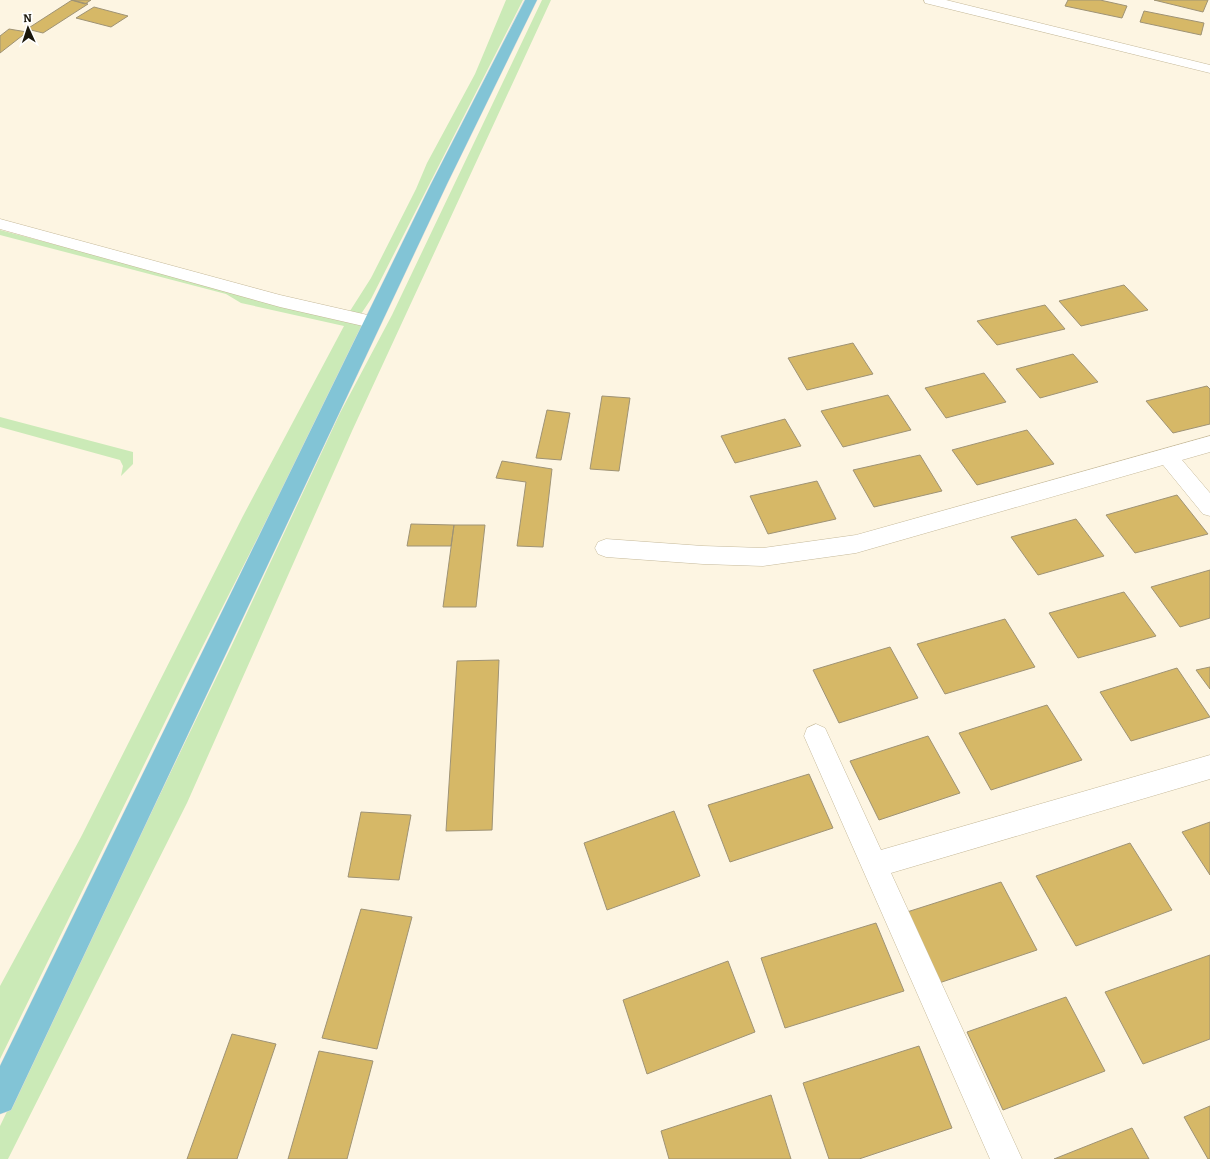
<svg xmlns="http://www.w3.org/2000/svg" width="1210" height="1159" viewBox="0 0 1210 1159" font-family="Bitter,serif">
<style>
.green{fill:#cbeab7}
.building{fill:#d6b867;stroke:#9f9375}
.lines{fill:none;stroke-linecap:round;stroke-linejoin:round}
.street-casing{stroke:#c6ba9b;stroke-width:1}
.secondary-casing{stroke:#c6ba9b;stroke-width:1}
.primary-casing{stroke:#dfdedd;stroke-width:1}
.street{fill:#fff;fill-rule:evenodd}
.secondary{fill:#fff;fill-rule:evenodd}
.primary{fill:#82c4d6;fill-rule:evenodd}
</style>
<rect width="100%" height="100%" fill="#fdf5e2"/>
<path class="green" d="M 506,0 L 523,0 L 371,299 L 361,314 L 350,311 L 371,278 L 416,189 L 427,163 L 475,74 Z
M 542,0 L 551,0 L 352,431 L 187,803 L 8,1159 L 0,1159 L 0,1126 L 231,647 L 340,413 L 392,315 Z
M 0,230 L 365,326 L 187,677 L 0,1059 L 0,986 L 81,837 L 243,516 L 344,326 L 241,303 L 226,294 L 0,235 Z
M 0,417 L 133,452 L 133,464 L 121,476 L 123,466 L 120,460 L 0,427 Z"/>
<path class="building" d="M 71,0 L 91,0 L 85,4 Z
M 72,0 L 88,4 L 43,33 L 27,29 Z
M 1068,0 L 1100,0 L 1127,6 L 1122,18 L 1065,6 Z
M 1154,0 L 1208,0 L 1203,12 Z
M 94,7 L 128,16 L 111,27 L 76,18 Z
M 1144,11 L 1204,23 L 1201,35 L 1140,22 Z
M 9,29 L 27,32 L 0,53 L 0,36 Z
M 1124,285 L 1148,310 L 1081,326 L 1059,301 Z
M 1045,305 L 1065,329 L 997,345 L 977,321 Z
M 853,343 L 873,374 L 807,390 L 788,358 Z
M 1073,354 L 1098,382 L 1040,398 L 1016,369 Z
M 984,373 L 1006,402 L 946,418 L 925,388 Z
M 1207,386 L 1210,389 L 1210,424 L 1173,433 L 1146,401 Z
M 888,395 L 911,430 L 843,447 L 821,411 Z
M 602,396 L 630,398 L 619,471 L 590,469 Z
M 547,410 L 570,413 L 561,460 L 536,458 Z
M 785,419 L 801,446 L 735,463 L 721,436 Z
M 1027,430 L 1054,464 L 977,485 L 952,450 Z
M 920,455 L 942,491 L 874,507 L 853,470 Z
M 502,461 L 552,469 L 543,547 L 517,546 L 526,482 L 496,478 Z
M 817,481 L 836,519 L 768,534 L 750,496 Z
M 1177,495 L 1208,534 L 1135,553 L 1106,515 Z
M 1076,519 L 1104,556 L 1038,575 L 1011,537 Z
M 411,524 L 454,525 L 451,546 L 407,546 Z
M 454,525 L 485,525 L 476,607 L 443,607 Z
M 1210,570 L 1210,618 L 1180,627 L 1151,587 Z
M 1124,592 L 1156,636 L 1078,658 L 1049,613 Z
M 1005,619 L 1035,667 L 945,694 L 917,644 Z
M 890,647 L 918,698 L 839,723 L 813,670 Z
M 499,660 L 492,830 L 446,831 L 457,661 Z
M 1210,667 L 1210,689 L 1196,670 Z
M 1177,668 L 1210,717 L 1131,741 L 1100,692 Z
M 1047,705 L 1082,760 L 991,790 L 959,733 Z
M 928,736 L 960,793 L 879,820 L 850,761 Z
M 809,774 L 833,828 L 730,862 L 708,805 Z
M 674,811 L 700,876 L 607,910 L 584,843 Z
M 361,812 L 411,815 L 399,880 L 348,877 Z
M 1210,822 L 1210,875 L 1182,832 Z
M 1130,843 L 1172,910 L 1076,946 L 1036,876 Z
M 1001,882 L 1037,950 L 939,983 L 907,912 Z
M 361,909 L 412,917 L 377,1049 L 322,1038 Z
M 876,923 L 904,991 L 785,1028 L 761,958 Z
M 1210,955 L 1210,1039 L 1143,1064 L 1105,992 Z
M 728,961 L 755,1032 L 647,1074 L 623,1000 Z
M 1066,997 L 1105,1071 L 1003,1110 L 967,1032 Z
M 232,1034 L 276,1044 L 237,1159 L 187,1159 Z
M 919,1046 L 952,1128 L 859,1159 L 829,1159 L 803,1083 Z
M 319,1051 L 373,1061 L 347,1159 L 288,1159 Z
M 771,1095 L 791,1159 L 669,1159 L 661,1131 Z
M 1210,1106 L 1210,1159 L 1208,1159 L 1184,1117 Z
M 1132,1128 L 1149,1159 L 1054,1159 Z"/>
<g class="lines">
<defs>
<path id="street" d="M 0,219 L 280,295 L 372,316 L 378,318 L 381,322 L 378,326 L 372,328 L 280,307 L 0,229 Z
M 1210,436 L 1210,452 L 1182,460 L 1210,493 L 1210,516 L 1203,514 L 1163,465 L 856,553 L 763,566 L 703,564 L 606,557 L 598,554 L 595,548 L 598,542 L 606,539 L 703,546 L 763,548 L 856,535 Z
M 816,724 L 825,728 L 881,850 L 1210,755 L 1210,779 L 891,873 L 1022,1159 L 990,1159 L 804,736 L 807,728 Z"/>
<path id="secondary" d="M 924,0 L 946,0 L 1210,65 L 1210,73 L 925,3 Z"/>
<path id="primary" d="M 525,0 L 537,0 L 447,184 L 11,1110 L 0,1114 L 0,1066 L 431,184 Z"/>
</defs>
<use href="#street" class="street-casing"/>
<use href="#secondary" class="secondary-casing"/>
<use href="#primary" class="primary-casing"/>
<use href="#street" class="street"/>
<use href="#secondary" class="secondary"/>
<use href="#primary" class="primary"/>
</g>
<g transform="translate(28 28) rotate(357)" stroke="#ffffff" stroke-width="3" paint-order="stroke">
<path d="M0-3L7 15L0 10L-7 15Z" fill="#1a160a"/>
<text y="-6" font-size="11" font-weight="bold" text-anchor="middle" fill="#1a160a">N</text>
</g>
</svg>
